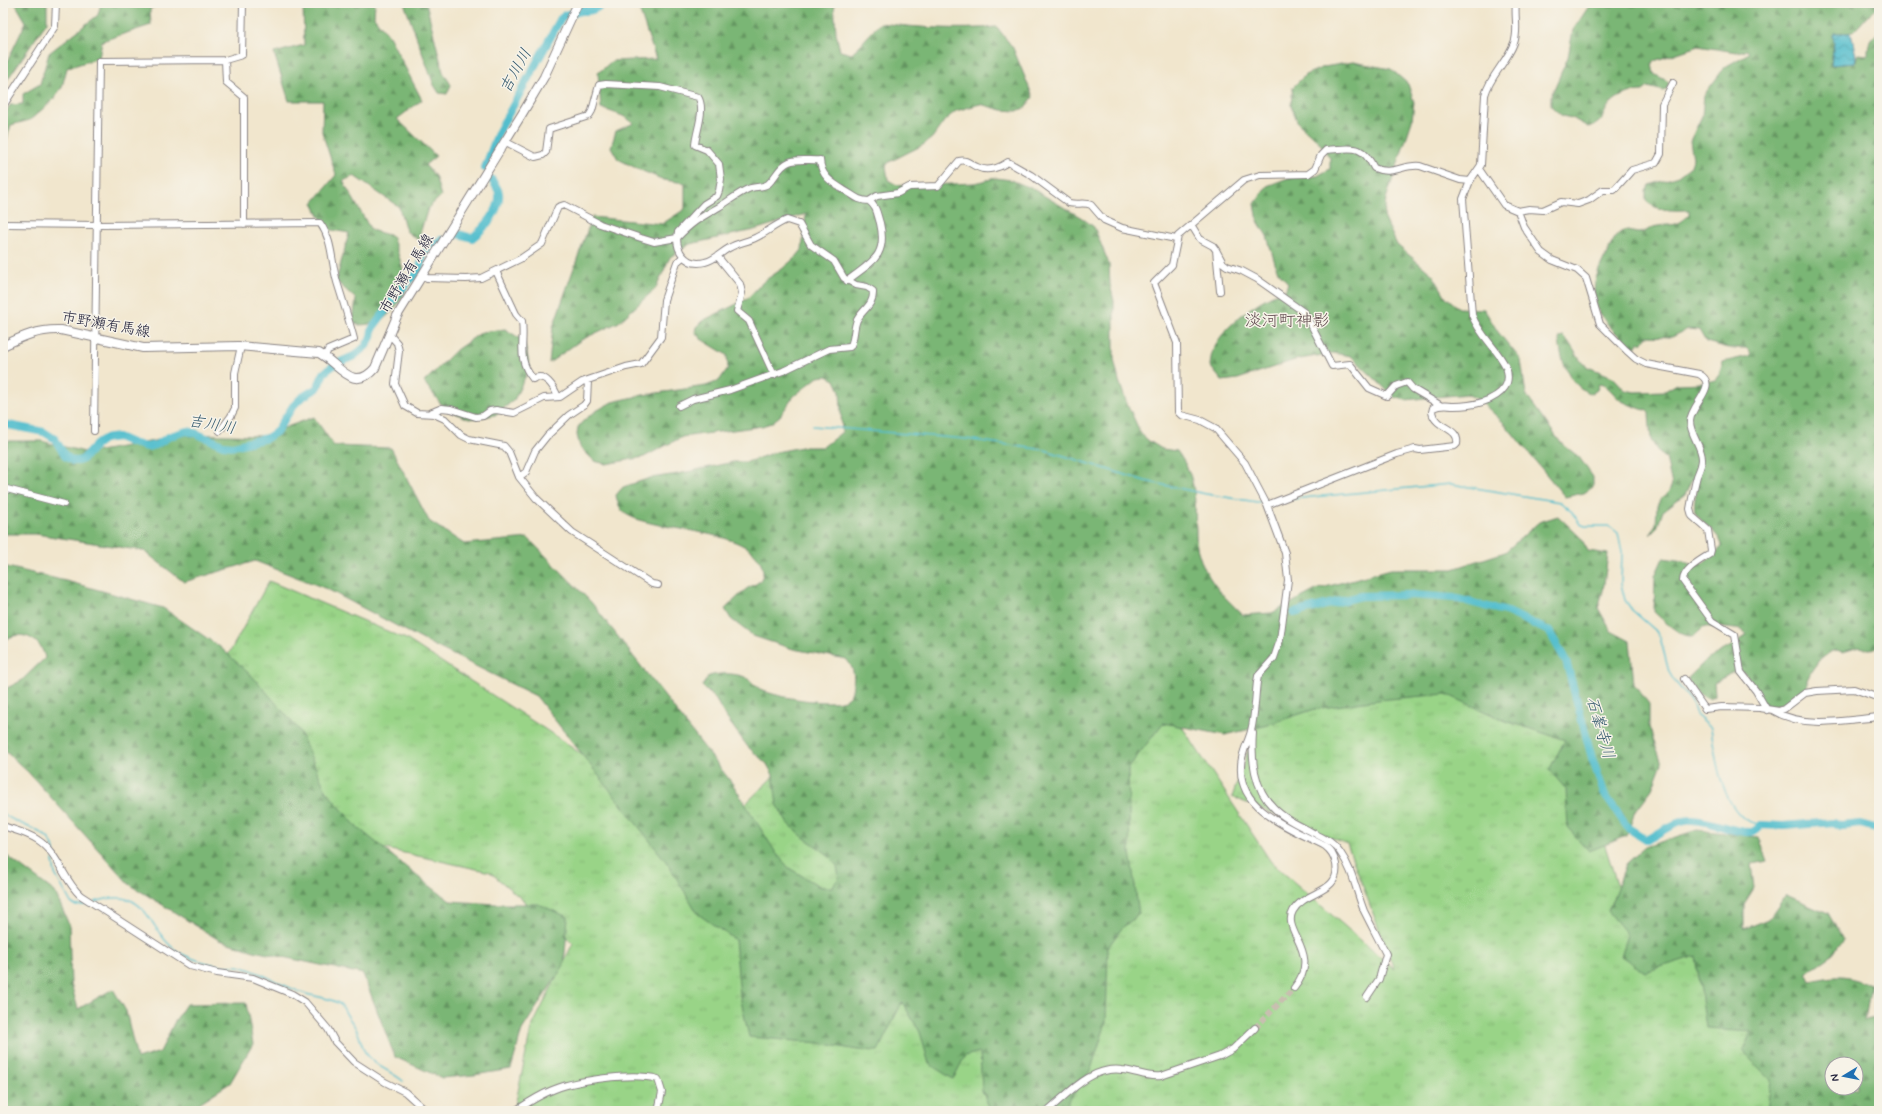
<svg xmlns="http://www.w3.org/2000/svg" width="1882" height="1114" viewBox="0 0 1882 1114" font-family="Mynerve,'Klee One',sans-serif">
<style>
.grass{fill:url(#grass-tufts);stroke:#5e7b61}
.forest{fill:url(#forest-firs);stroke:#4e6c58;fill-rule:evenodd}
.water{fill:url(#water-waves);stroke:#3a7084}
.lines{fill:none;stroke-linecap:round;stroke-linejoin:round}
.stream{stroke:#52becd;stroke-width:1.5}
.river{stroke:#52becd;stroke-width:8}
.minor-tunnel{stroke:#c8bfb0;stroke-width:6;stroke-dasharray:6 3;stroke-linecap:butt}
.minor-casing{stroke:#8a8484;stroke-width:8}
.major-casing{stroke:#8a8484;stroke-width:10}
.minor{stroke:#fff;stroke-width:6}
.major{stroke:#fff;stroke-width:8}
.labels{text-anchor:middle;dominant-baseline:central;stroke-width:3;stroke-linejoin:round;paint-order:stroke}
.street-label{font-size:15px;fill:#22223b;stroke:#f7f3e8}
.water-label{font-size:16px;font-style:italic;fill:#33596e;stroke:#f7f3e8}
.quarter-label{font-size:17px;fill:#624d51;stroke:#f7f3e8}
</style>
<defs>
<pattern id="grass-tufts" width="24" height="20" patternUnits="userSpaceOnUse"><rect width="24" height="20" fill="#99d487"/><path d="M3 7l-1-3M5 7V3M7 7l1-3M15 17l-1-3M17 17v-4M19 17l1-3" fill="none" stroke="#84b675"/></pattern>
<pattern id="forest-firs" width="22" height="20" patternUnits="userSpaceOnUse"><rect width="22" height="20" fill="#7ab674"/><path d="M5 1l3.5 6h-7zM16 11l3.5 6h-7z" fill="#649460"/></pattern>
<pattern id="water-waves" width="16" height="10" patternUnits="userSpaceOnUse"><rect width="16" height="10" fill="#52becd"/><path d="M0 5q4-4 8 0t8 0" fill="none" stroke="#449aa8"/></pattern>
</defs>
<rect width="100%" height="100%" fill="#f7f3e8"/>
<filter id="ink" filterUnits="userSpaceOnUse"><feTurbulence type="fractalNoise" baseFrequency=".025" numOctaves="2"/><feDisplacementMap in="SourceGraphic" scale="8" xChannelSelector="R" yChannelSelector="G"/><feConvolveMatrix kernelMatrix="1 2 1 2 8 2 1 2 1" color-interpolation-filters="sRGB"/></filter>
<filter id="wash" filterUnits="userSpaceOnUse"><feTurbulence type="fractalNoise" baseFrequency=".012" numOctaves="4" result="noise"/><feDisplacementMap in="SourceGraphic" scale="16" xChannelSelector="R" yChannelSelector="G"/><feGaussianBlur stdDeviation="0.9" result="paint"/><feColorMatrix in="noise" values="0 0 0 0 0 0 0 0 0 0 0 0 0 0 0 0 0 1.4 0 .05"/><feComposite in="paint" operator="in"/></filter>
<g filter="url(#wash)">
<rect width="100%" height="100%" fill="#f1e6cd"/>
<path class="grass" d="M 269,581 L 406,639 L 557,737 L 706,843 L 798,752 L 1171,710 L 1271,862 L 1394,969 L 1347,844 L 1232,797 L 1266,701 L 1465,683 L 1571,738 L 1637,947 L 1701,942 L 1787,1095 L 1784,1111 L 514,1111 L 531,1029 L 573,943 L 490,872 L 350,841 L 211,686 Z"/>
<path class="forest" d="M 15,3 L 47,3 L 47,22 L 3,86 L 5,66 L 26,22 Z
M 101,3 L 162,3 L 150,9 L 151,25 L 102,41 L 99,58 L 67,68 L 62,87 L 53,100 L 30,120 L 11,125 L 3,152 L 3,117 L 10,105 L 23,104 L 23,94 L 40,84 L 49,53 L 98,15 Z
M 303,3 L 375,3 L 374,17 L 389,36 L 422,100 L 397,119 L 436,156 L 425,165 L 435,176 L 441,196 L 428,208 L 418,240 L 406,231 L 399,207 L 354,176 L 343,181 L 371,230 L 392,236 C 396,248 407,277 406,288 C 405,298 387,318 379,322 C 372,324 364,325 357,325 L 353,321 L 356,299 L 336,281 L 349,233 L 326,229 L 313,203 L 336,175 L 322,132 L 323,101 L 289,101 L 274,53 L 304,45 Z
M 404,3 L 426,3 L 443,72 L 451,85 L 447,94 L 439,93 L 434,85 Z
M 640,3 L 834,3 L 836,33 L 840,51 L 852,54 L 880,23 C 919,28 957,30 997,27 L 1013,48 L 1033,97 L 1026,107 L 1017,111 L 1002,110 L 980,104 L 956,111 L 945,120 L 932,138 L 923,145 L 889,162 L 886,166 L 888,180 L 897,185 L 911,186 L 974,183 L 996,178 L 1011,180 L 1031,188 L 1082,218 L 1094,227 L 1109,264 L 1110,285 L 1114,301 L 1114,359 L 1119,381 L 1126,401 L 1141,434 L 1149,441 L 1162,449 L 1177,451 C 1198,480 1194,497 1196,530 C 1196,537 1196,545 1198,551 C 1205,578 1223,596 1243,615 L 1272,613 L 1318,589 L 1391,569 L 1453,569 L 1505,552 L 1539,522 L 1558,516 L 1581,538 L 1588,551 L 1608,554 L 1603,591 L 1598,608 L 1611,631 L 1630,641 L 1634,684 L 1649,704 L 1649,727 L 1662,763 L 1652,789 L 1634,813 L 1627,836 L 1589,851 L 1568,828 L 1566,789 L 1549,770 L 1565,740 L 1506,721 L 1446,694 L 1378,700 L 1315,709 L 1264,726 L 1225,735 L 1163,723 L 1128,768 L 1130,852 L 1139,914 L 1122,928 L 1108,947 L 1106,1023 L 1091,1069 L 1062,1111 L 991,1111 L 982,1091 L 980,1052 L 965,1056 L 953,1079 L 929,1064 L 920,1032 L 902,1002 L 878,1051 L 857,1050 L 819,1043 L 749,1037 L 740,996 L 735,940 L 698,914 L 668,864 L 536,696 L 429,643 L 327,589 L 255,561 L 184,582 L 144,551 L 36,534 L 3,534 L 3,441 L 41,441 L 89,453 L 191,434 L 262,436 L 314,417 L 334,446 L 391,448 L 429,521 L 464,544 L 528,538 L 591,602 L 732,783 L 776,853 L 789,868 L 821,887 L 832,887 L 839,878 L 837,866 L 826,853 L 803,837 L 786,821 L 777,804 L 773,775 L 767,764 L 748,747 L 725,716 L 716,700 L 702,686 L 709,676 C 720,673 731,673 742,676 C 750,678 755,687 762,690 C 774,697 835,707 846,699 C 852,695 852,691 853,684 C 855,675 853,666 846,659 L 793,649 L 753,636 L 731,619 L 725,609 C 732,603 738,596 745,590 C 751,585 759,585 762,577 C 764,573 763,570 762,566 C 751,527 655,533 626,514 C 620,510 617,502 616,495 L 623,487 L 650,478 L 678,474 L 733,462 L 747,462 L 776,452 L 802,447 L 823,447 L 842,432 L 840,391 L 835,380 L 827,376 L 818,377 L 794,396 L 780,416 L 771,423 L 762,426 L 682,437 L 644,457 L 606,464 L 594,461 L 580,447 L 577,435 L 578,427 L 584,420 L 596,411 L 612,402 L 643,395 L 706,386 L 719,381 L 728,368 L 727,355 L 701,339 L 695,332 L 696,327 L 702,321 L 747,299 L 764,281 L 782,269 L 797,256 L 802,250 L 806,214 L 754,230 L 690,244 L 670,257 L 656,288 L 619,322 L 581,340 L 549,363 L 553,327 L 592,217 L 662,224 L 685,209 L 685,183 L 664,180 L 638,169 L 618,159 L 611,147 L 616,131 L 634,123 L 623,116 L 601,108 L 598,73 L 612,61 L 656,59 L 639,9 Z
M 1591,3 L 1879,3 L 1879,8 C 1865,15 1863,24 1851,33 L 1835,33 L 1833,35 L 1834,42 L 1831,65 L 1855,63 L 1858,54 L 1868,55 C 1868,44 1869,39 1879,33 L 1879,592 L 1875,600 L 1879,606 L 1879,648 L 1869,649 L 1859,647 L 1843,652 L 1836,650 L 1829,652 L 1820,659 L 1812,670 L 1807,680 L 1807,687 L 1795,694 L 1784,704 L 1767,708 L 1745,673 L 1737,671 L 1714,682 L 1715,696 L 1709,699 C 1701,696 1688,687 1688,678 L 1706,660 L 1733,645 L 1747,634 C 1745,633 1744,631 1742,630 C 1738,629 1709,626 1705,627 C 1699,629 1697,637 1690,636 C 1679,636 1662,619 1654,612 L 1655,576 L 1663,558 L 1684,561 L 1694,566 L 1704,562 L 1722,547 C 1722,534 1697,520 1695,512 C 1693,502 1697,492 1697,483 L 1693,478 L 1685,494 L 1663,511 L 1657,528 L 1650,535 L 1656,524 L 1657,506 L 1660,500 L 1669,491 L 1672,485 L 1666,458 L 1658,452 L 1651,440 L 1649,413 L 1647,411 C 1639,408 1629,405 1622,401 C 1613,396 1611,386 1599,384 L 1597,390 L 1591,394 C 1569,385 1561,361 1559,340 L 1560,337 L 1563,336 L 1568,341 L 1580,360 L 1588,367 L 1613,377 L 1625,390 L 1635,392 L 1665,391 L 1677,384 L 1703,383 L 1715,380 L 1719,375 L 1723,362 L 1749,356 L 1751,353 L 1746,348 L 1729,348 L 1706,342 L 1699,330 L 1688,329 L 1672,337 L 1647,336 L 1642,342 L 1638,343 L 1634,349 L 1631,349 C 1626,346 1623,340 1619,336 C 1590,309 1587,290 1606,255 C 1610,248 1614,236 1621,232 C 1627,229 1633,233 1639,233 C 1645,233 1648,229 1653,227 C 1669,223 1675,229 1689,214 L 1689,210 C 1673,210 1658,212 1646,201 L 1646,191 L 1650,185 L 1678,176 L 1691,166 L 1693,158 L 1690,141 L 1702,116 L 1704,95 L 1725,67 L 1749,53 L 1747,50 L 1736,52 L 1698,46 L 1654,61 L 1652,64 L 1654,74 L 1669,82 L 1667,89 L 1664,91 L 1648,87 L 1643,91 C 1632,91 1619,95 1611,103 C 1601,113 1606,123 1588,127 L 1572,118 L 1562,116 L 1551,106 L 1551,96 L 1568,57 L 1573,30 Z
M 1353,62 L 1391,69 L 1408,84 L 1414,102 L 1412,121 L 1386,199 L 1384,217 L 1397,245 L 1433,275 L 1446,297 L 1459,308 L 1484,309 L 1498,332 L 1521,360 L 1526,395 L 1561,443 L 1579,457 L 1593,477 L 1593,487 L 1584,493 L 1565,497 L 1504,423 L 1479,400 L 1467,394 L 1405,400 L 1394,397 L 1351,356 L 1333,353 L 1295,360 L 1238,379 L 1222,381 L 1210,366 C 1211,360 1211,353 1214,348 C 1224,326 1261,296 1285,291 L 1288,283 L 1277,270 L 1267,236 L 1258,221 L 1255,204 L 1267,186 L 1288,178 L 1317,176 L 1330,169 L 1330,158 L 1319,142 L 1298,123 L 1291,105 L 1293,87 L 1305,75 L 1324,67 Z
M 505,329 L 524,341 L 530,367 L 514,400 L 495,415 L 469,419 L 444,408 L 424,382 L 456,350 L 482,332 Z
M 3,566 L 70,582 L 163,608 L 220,647 L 256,680 L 299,730 L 326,791 L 356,826 L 417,876 L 450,901 L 496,904 L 538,904 L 568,917 L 564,965 L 522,1030 L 511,1069 L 474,1075 L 442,1078 L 395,1057 L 363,974 L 254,951 L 219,940 L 129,884 L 28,772 L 3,749 L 3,690 L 21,681 L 45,658 C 41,637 18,628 3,642 Z
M 1697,830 L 1759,837 L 1768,861 L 1751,864 L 1754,888 L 1744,904 L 1744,929 L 1769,919 L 1786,895 L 1828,913 L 1843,940 L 1833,954 L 1807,972 L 1811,981 C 1837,975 1846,975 1871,985 L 1865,1020 L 1876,1018 L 1879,1016 L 1879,1111 L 1767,1111 L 1771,1080 L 1742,1051 L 1752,1031 L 1706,1028 L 1696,956 L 1645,972 L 1621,956 L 1628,935 L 1608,911 L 1626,864 L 1645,847 ZM 1832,1064 L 1856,1064 L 1856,1088 L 1832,1088 Z
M 3,853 L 55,892 L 69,925 L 71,984 L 78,1009 L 113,989 L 126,1011 L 137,1059 L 160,1052 L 175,1021 L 186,1004 L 246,1003 L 253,1044 L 230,1083 L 187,1111 L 3,1111 Z"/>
<path class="water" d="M 1835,33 L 1851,33 L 1856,56 L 1855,63 L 1831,65 L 1834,42 L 1833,35 Z"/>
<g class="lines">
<path class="stream" d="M 813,426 L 966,439 L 1045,450 L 1145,481 L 1206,494 L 1257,502 L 1263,501
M 1291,499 L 1451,484 L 1560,502 L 1572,512 L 1580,524 L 1585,526 L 1609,526 L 1618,533 L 1622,552 L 1621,584 L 1625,600 L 1632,610 L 1655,630 L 1660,637 L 1669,672 L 1673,679 L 1692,702 L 1696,715 L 1711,728 C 1715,755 1720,796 1741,816 C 1746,821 1754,823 1761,825
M 3,813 C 15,826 55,829 54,853
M 53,860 L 55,874 L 71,903 L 76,906 L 90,904
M 95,902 C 153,882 145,936 184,955 C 194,960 213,965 224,966 C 229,967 234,965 239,966 C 262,972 282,986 303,993 C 315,997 328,997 338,1003 C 343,1005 344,1010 347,1015 C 349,1019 353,1023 355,1027 C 360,1035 361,1044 365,1052 C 375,1067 390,1070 403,1081"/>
<path class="river" d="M 581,11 C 590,11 597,10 603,3
M 485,168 L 498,133 L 561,18 L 565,15 L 581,11 L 585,3
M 450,237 L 459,234 L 472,238 C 485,228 501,210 499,193 C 498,188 494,183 491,179
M 3,424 L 44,432 L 55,439 L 65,456 L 73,461 L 78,461 L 83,459 L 96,445 L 104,439 L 118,437 L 132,443 L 147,447 L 156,445 L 170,436 L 187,431 L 195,433 L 223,445 L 233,446 L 267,438 L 276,432 L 293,406 L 301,398 L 317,388 L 324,373 L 334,365 L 354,356 L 366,346 L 371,337 L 372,329 L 399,292 L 419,270 L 424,254 L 429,247 L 441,240
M 1294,613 L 1361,596 L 1411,595 L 1454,598 L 1508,612 L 1549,631 L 1566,661 L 1592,758 L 1605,795 L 1628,828 L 1647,840 C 1661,832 1674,822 1690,820 C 1706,818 1743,837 1754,831 C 1756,830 1759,827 1761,825 L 1783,826 L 1834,822 L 1841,826 L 1860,824 L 1879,829"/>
</g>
</g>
<g filter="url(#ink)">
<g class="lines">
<path class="minor-tunnel" d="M 1255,1028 L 1294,988"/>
<defs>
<path id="minor" d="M 225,60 L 226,82 L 244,97 L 244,224
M 3,106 L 55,26 L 56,3
M 506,142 L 535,157 L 543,155 L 546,152 L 549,129 L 589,116 L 592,111 L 599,85 L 606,84 L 660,87 L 698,97 C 706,109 696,131 695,145 L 707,150 L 719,164 L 721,179 L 719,191 L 717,196 L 704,204 L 678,232 C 674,250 686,267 705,262 C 715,260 720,253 729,248 C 737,243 746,242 755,238 C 766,233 776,224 787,220 L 799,224 L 811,245 L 834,261 L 844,278 L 856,285 L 867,287 L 873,291 C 874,305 863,309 857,320 C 853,329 855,340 850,347 L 829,349 L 783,371 L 730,390 L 693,399 L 679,406
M 1479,169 L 1504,205 L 1518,211 L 1529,209 L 1543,210 L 1561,202 L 1578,204 L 1589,200 L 1603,190 L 1614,190 L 1632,170 L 1656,163 L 1661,154 L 1662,104 L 1673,83
M 1518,211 L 1524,227 L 1541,252 L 1552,260 L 1577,270 L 1586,278 L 1600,324 L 1626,350 L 1636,359 L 1646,364 L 1699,374 C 1720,385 1691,404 1690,421 C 1690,435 1702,446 1702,459 C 1702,465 1699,471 1697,476 C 1694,487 1692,498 1690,509 L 1692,516 L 1708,530 L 1711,550 L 1710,554 C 1701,560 1683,569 1683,581 L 1712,621 L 1735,635 L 1741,672 L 1756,691 L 1767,710
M 3,224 L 98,225 L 320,223 C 333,241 331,261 337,282 C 343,301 349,320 354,339 L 328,350 L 325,356
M 1192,226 L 1200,239 L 1213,246 L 1216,250 L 1220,291
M 1216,250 L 1223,263 L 1227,266 L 1242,271 L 1257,279 L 1305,313 L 1332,366 L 1350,364 L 1369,388 L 1387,396 L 1396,386 L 1407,382 L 1413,389 L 1440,405
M 718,257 L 740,284 L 742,293 L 737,311 L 749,321 L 774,375
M 496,271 L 516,314 L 522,321 C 525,344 516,358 533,379 C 545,372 554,387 558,397
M 422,276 L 427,278 L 466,279 L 481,278 L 520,259 L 542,244 L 558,207 L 564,205 L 600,224 L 641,238 L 654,242 L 677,238 C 692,222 700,218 719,207 C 728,202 737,194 748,189 C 754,186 762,188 768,184 C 776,177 779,166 789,162 C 798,158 811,161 820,160 C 821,176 831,182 844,190 C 853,195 858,201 869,201 L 877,196 L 898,193 L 909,187 L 938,186 L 959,161 C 967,159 970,164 977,167 C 987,172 999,168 1008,162 L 1031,175 L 1069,203 C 1077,205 1085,202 1091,205 L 1104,220 L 1122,228 L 1176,239
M 847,281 C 871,262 888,257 880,223 C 877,214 877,207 869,201
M 389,334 L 397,343 L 399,351 L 395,384 L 405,406 L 417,413 L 434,414 L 445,419 L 461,435 L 469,439 L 504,446 L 509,452 L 519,477 L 536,498 L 572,532 L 652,584 L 658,585
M 430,413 L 442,408 L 451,409 L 476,417 L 483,416 L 490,411 L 496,410 L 514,413 L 544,398 L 560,397 L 582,382 L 626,367 L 641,364 L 661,337 L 664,300 L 677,262 L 683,257
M 94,431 L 99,61 L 225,60 L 242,55 L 243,3
M 220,431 L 231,416 L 235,408 L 235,373 L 241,346
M 519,477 L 526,472 L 535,451 L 547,436 L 569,415 L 584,405 L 587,401 L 588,381
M 3,488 L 64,504
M 1267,505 L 1397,454 L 1415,449 L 1420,450 L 1455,446 L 1457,444 C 1460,427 1435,429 1432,412 L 1433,408 C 1441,404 1446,406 1454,406 C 1471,406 1495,402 1505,387 C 1509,381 1508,373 1506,367 C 1497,348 1479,335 1472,315 L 1463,199 L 1470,181 L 1481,165 L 1485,95 C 1490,76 1507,62 1514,43 C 1519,30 1514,17 1516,3
M 1684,679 L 1705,709 L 1722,707 L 1760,708 L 1779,711 L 1784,709 L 1805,693 L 1817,691 L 1854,689 L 1879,698
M 1774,711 C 1805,729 1845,720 1879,717
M 1251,731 L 1253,733 C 1251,758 1254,789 1273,807 C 1282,817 1296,824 1308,830 C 1320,837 1332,840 1340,852 C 1353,870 1356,891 1364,911 C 1371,925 1379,940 1386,954 L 1379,979 L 1367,997
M 3,826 C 14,830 28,833 38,840 C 58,853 63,879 80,895 L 190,966 L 217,973 L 253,978 L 292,994 L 305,1002 L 328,1029 L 335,1042 L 354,1062 L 385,1082 L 405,1092 L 426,1111
M 1294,988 C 1323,953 1281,932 1293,911 C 1305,890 1341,894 1336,864 C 1334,855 1331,851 1325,846 C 1293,829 1238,811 1241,766 C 1241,753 1248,743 1251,731 C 1255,715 1255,698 1257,682 L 1258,676 L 1274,658 L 1280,640 L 1288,580 L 1285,553 L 1267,505 L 1245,463 L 1215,428 L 1200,420 L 1181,415 L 1178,412 L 1177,343 L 1154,283 L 1172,265 L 1178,236 L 1244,180 L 1260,175 L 1308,174 L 1315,169 L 1321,155 L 1326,150 C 1352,149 1361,142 1374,168 C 1392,176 1403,164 1420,166 L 1460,180 L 1470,181
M 515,1111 C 526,1104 538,1096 550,1091 C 574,1080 633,1072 658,1079 L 662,1092 L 658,1111
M 1047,1111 C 1069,1093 1091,1066 1122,1070 C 1136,1071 1147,1078 1161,1076 L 1220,1056 L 1233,1049 L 1255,1028"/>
<path id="major" d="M 3,346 C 23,336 39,329 61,330 L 143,348 L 239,346 L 319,353 C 338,363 353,394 375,368 L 397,316 L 522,114 L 544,77 L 578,3"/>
</defs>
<use href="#minor" class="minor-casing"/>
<use href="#major" class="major-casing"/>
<use href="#minor" class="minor"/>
<use href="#major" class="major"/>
</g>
</g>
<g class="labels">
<g class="street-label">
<text transform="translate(407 274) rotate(-59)">市野瀬有馬線</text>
<text transform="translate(106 325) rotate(10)">市野瀬有馬線</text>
</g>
<g class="water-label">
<text transform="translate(516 71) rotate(-61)">吉川川</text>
<text transform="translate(212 425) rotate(10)">吉川川</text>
<text transform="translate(1600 728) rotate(74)">石峯寺川</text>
</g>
<g class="quarter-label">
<text x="1287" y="321">淡河町神影</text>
</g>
</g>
<rect width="1882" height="1114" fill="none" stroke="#f7f3e8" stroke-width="16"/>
<g transform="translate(1844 1076) rotate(260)"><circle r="19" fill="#f7f3e8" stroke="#a29fa3"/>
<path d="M0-3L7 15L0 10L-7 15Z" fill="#1f6fb2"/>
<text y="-6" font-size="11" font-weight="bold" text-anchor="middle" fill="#22223b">N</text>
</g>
</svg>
